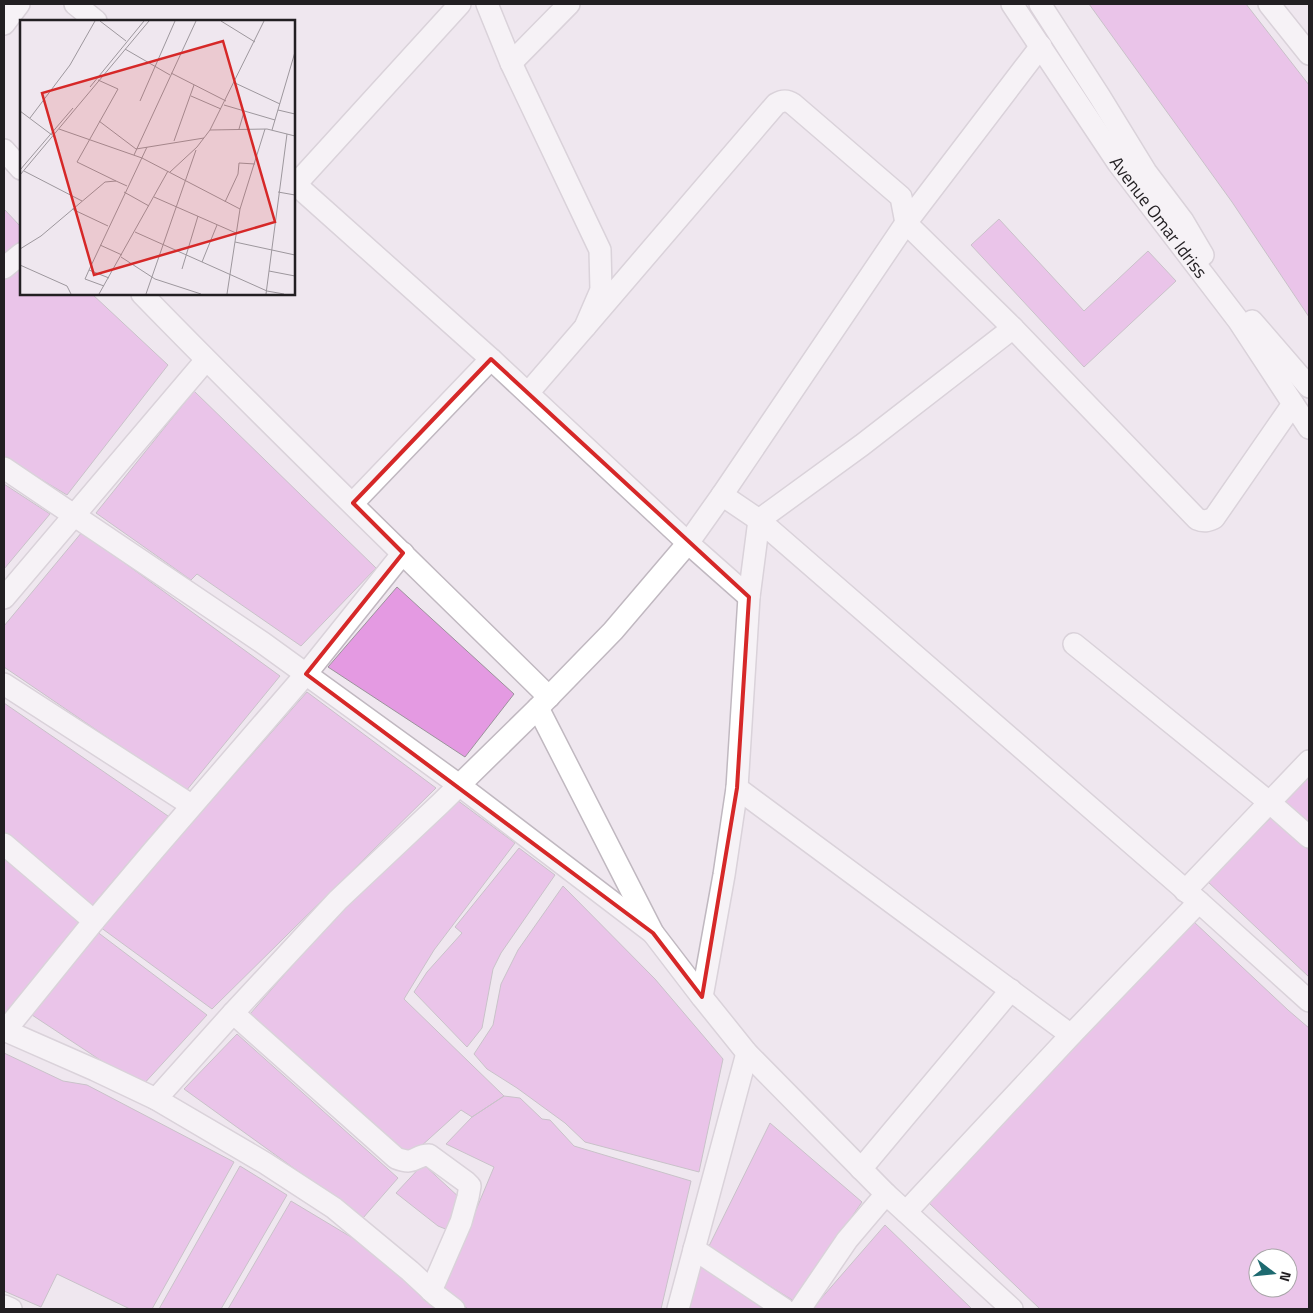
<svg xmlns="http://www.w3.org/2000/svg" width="1313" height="1313" viewBox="0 0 1313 1313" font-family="'Titillium Web',sans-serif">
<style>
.building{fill:#e49ae2;stroke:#9b939b;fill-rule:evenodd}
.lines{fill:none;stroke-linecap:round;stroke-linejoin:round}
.minor-casing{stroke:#c0b8c0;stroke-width:24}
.minor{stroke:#fff;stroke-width:21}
.marked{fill:none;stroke:#d62828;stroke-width:4;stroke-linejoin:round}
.labels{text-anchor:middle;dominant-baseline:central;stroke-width:4;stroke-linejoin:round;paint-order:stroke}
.street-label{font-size:18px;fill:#221f22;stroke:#fff}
.inset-road{fill:none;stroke:#9d979d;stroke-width:1}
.view{fill:#d62828;fill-opacity:0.15;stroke:#d62828;stroke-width:2.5}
.inset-edge{fill:none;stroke:#221f22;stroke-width:2.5}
</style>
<rect width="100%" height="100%" fill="#efe7ef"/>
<path class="building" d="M 1089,4 L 1246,4 L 1309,85 L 1309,317 L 1232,202 Z
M 4,209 L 21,227 L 21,240 L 4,256 Z
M 999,219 L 1084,311 L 1148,251 L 1176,281 L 1084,367 L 971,245 Z
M 21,264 L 21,294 L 92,294 L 168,365 L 67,495 L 4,457 L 4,279 Z
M 194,391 L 376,568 L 301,646 L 197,574 L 191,580 L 96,513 Z
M 4,484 L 50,514 L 4,569 Z
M 82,532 L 280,676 L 186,791 L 4,667 L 4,626 Z
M 397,587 L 514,694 L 465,757 L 328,667 Z
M 307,692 L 436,788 L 212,1009 L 100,927 Z
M 4,703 L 168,816 L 90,908 L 4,838 Z
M 1309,776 L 1309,823 L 1280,801 Z
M 457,800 L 515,843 L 434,950 L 404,999 L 504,1096 L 472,1117 L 461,1110 L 409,1157 L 250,1014 L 347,903 Z
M 1271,818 L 1309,850 L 1309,977 L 1207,881 Z
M 519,848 L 555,875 L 501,953 L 493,969 L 482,1028 L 467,1047 L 414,992 L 427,972 L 462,933 L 455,927 Z
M 4,855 L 82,918 L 6,1013 L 4,1012 Z
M 563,886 L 655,979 L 723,1059 L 699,1172 L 585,1142 L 565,1123 L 517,1088 L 487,1069 L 474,1054 L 493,1025 L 501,984 L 518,950 Z
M 1193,921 L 1288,1010 L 1309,1028 L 1309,1309 L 1040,1309 L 928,1202 L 1084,1034 ZM 1258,1258 L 1288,1258 L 1288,1288 L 1258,1288 Z
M 96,931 L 207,1015 L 141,1087 L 29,1013 Z
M 237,1034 L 398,1178 L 363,1218 L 184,1089 Z
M 4,1053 L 63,1081 L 87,1085 L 234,1162 L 152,1309 L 130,1309 L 57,1274 L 41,1307 L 4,1291 Z
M 504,1096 L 520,1098 L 542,1119 L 550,1120 L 574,1146 L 691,1181 L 661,1309 L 468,1309 L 441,1290 L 463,1241 L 494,1167 L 446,1144 L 472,1117 Z
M 770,1123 L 862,1202 L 794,1301 L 708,1248 Z
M 423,1164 L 461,1199 L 448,1230 L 438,1226 L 396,1193 Z
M 240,1166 L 287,1195 L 221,1309 L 159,1309 Z
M 291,1201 L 376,1252 L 443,1309 L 228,1309 Z
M 885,1225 L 972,1309 L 812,1309 Z
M 700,1262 L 775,1309 L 687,1309 Z"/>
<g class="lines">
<defs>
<g id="minor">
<path d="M 75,4 L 96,21"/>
<path d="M 487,4 L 511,63 L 600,250 L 601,290 L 585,327 L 528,393"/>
<path id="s1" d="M 1012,4 L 1118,163 L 1238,320 L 1309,428"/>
<path d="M 1040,4 L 1100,97 L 1146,172 L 1183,221 L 1203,255"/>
<path d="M 1269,4 L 1309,54"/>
<path d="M 4,24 L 19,4"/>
<path d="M 511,63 L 569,4"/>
<path d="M 4,150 L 21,169"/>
<path d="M 294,183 L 491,359 L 688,543 L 749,597"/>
<path d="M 296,184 L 460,4"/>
<path d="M 4,268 L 21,254"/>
<path d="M 142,294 C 275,431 413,563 549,697"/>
<path d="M 1252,321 L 1309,387"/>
<path d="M 585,327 L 776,104 C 783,100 787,100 793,104 L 901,197 L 906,223 L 1013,328 L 1197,519 C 1204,522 1207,521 1214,518 L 1293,404"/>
<path d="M 4,468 L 263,643 L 459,785 L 653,933"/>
<path d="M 722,495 L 759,520 L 1199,902 L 1309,1001"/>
<path d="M 353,503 L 491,359"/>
<path d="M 4,598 L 206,360"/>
<path d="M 1074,644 L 1269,802 L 1309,837"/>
<path d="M 4,684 L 191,805"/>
<path d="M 538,708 L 653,933 L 702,997 L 747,1053 L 886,1194 L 1012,1309"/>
<path d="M 737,788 L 1071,1035"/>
<path d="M 4,844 L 94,921"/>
<path d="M 1185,891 L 1309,761"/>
<path d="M 702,997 L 724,875 L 737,788 L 749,597 L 759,520 L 862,445 L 1013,328"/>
<path d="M 233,1013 L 396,1158 C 416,1166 414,1155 429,1155 L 466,1182 L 470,1186 L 468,1197 L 461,1222 L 431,1291"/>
<path d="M 4,1030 L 95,1070 L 156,1099 L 265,1163 L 334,1208 L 410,1271 L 437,1296 L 454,1309"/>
<path d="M 5,1031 L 94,921 L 154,850 L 306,674 L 403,553"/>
<path d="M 156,1099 L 233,1013 L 338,900 L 440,804 L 538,708 L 613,631 L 688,543 L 722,495 L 906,223 L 1041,46"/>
<path d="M 861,1169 L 1011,990"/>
<path d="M 906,1212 L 1071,1035 L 1199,902"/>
<path d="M 694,1249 L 784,1309"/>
<path d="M 4,1306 L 11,1309"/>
<path d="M 678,1309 L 747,1053"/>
<path d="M 800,1309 L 847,1240 L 886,1194"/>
</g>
</defs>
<use href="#minor" class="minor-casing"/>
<use href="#minor" class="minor"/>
</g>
<path d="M0 0H1313V1313H0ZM 491,359 L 749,597 L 737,788 L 702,997 L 653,933 L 306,674 L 403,553 L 353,503 Z" fill="#efe7ef" fill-opacity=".55" fill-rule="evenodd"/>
<path class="marked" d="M 491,359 L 749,597 L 737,788 L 702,997 L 653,933 L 306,674 L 403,553 L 353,503 Z"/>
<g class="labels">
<g class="street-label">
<text stroke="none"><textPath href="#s1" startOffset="259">Avenue Omar Idriss</textPath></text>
</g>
</g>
<g transform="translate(20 20)">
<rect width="275" height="275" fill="#efe7ef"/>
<path class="inset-road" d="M 80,1 L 106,21M 201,1 L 235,22M 105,29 L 150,55M 151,53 L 206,81M 78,60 L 98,69 L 57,142 L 96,161M 215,63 L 260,84M 70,67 L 124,1M 171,76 L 201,89M 120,81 L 155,1M 204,85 L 255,100M 258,90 L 275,94M 0,91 L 32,115M 10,98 L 50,45 L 75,1M 79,101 L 116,129 L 184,118M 39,109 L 122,138 L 220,189M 219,109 L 224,92M 190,110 L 247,109 L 275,116M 252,110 L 275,32M 154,121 L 174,65M 114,135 L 176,1M 0,150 L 53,88M 4,151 L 62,181M 150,152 L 177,127 L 190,110 L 244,1M 0,155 L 129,1M 104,172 L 129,186M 258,172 L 275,175M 134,177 L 216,213M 205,182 L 218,154 L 219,143 L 235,144M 52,189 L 88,206M 115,212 L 247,271 L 264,274M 215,222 L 275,235M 80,225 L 102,235M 0,229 L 21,216 L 85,162 L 96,161 L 107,166M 101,237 L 135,259 L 181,274M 182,242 L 197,205M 0,245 L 47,266 L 51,274M 162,249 L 178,196M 69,250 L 65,259 L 84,266M 249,251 L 275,256M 89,258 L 69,250 L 127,127M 79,274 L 148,151M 126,274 L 176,130M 207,274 L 220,189 L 245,109M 246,274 L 267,114"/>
<path class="view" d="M 203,21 L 255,202 L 74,255 L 22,73 Z"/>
<rect width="275" height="275" class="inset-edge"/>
</g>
<rect width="1313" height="1313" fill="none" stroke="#221f22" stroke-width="10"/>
<g transform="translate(1273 1273) rotate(106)"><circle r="24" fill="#ffffff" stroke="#a7a5a7"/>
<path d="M0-4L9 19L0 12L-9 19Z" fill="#1e6a70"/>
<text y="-8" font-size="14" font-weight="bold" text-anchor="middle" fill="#221f22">N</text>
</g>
</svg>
